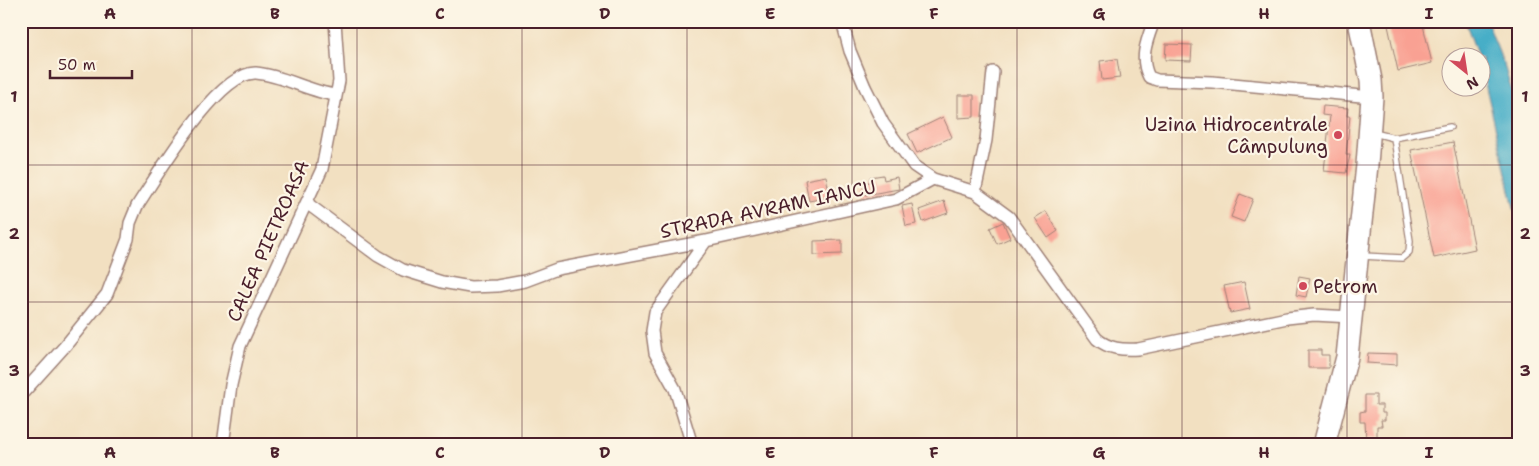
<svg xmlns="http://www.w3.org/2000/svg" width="1539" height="466" viewBox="0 0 1539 466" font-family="'Shantell Sans',sans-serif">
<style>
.water{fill:#47aec7;stroke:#486679}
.building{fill:#f9a193}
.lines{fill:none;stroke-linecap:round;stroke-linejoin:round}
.lane-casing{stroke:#9e8076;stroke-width:8}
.street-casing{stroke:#9e8076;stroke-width:14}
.highway-casing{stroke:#9e8076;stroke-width:24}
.lane{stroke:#fff;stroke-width:5.5}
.street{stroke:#fff;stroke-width:11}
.highway{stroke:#fff;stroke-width:21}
.grid{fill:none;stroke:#4a1f2b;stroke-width:1;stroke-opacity:0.55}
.poi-dot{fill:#d1495b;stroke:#fcf5e5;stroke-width:2}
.labels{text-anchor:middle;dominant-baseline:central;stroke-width:4.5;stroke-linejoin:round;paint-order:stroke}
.poi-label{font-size:19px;fill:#4a1f2b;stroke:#fcf5e5;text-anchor:end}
.street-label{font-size:19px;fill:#4a1f2b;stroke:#fcf5e5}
.neatline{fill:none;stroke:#4a1f2b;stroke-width:2}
.grid-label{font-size:16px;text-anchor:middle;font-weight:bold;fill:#4a1f2b}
</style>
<rect width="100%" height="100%" fill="#fcf5e5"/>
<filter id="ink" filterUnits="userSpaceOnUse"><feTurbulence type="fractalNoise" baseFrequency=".02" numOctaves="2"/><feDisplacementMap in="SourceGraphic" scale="10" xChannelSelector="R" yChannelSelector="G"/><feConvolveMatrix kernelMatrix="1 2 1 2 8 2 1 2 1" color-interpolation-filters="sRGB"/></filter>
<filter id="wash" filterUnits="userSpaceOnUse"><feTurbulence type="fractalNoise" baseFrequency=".0096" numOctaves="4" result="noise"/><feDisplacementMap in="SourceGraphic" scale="20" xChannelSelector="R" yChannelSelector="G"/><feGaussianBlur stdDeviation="1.12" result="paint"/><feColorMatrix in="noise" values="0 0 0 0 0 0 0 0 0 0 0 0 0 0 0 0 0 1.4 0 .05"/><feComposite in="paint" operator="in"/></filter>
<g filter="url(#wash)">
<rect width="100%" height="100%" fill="#f2e0c1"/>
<path class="water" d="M 1465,21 L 1487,21 L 1505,68 L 1518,112 L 1518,225 L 1482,70 L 1482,58 L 1478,57 Z"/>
<g id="blocks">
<path class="building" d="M 1387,21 L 1422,21 L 1432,63 L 1398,71 Z
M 1166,44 L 1192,45 L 1191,61 L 1165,60 Z
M 1117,59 L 1120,78 L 1102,80 L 1100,61 Z
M 958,95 L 974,95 L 974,117 L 958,118 Z
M 1323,106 L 1348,108 L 1347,116 L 1350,116 L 1346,155 L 1350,155 L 1346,173 L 1324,171 L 1330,116 L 1322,115 Z
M 943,117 L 952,137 L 917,153 L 908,134 Z
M 1453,142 L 1475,249 L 1434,258 L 1411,150 Z
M 883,175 L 884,180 L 897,177 L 899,189 L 865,195 L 863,183 L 870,182 L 870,177 Z
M 826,176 L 830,197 L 809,201 L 805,180 Z
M 1240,194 L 1253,199 L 1244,222 L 1231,217 Z
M 944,201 L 948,213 L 923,222 L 919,210 Z
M 912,204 L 916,224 L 906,226 L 902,206 Z
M 1046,211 L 1058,231 L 1048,238 L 1035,218 Z
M 1003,222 L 1010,238 L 997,244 L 990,228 Z
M 842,240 L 842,254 L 814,255 L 814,241 Z
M 1299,276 L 1310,278 L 1306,297 L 1296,295 Z
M 1244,282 L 1250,309 L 1230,313 L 1224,286 Z
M 1308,350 L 1321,350 L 1321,355 L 1329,355 L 1329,368 L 1308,368 Z
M 1368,353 L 1397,354 L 1397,365 L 1367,363 Z
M 1365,395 L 1376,395 L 1376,405 L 1382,405 L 1382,413 L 1385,413 L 1385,420 L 1381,420 L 1382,426 L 1377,426 L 1377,438 L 1366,439 L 1365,422 L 1360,422 L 1360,412 L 1365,411 Z"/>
</g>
</g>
<g filter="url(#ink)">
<use href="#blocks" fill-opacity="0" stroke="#9e8076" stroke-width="1"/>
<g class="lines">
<defs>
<path id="lane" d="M 1394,138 L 1450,127
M 1362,256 L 1402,258 L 1409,252 L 1410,241 L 1394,138 L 1374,133"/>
<path id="street" d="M 842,21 L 850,51 L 865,87 L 883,123 L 914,166 L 933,179 L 975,192 L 1009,217 L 1097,339 C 1109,349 1122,350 1138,349 L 1287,318 L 1314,315 L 1351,317
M 1154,21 C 1147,40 1139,58 1149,77 L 1157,80 L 1212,82 L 1372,97
M 975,192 L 986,140 L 993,72
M 308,204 L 378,256 L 403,270 L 442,282 L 470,287 L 497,286 L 525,281 L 557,269 L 706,241 L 896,199 L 933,179
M 21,395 L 66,345 L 107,294 L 128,239 L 130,223 L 137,206 C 157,176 218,71 256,73 C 283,75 309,92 336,95
M 223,445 L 231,385 L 240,346 L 322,169 L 339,81 L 335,21
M 692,445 L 675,389 L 655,353 L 652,331 L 655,312 L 706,241"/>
<path id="highway" d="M 1324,445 L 1347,357 L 1367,165 L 1372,97 L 1371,80 L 1359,21"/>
</defs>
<use href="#lane" class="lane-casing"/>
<use href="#street" class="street-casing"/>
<use href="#highway" class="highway-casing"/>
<use href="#lane" class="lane"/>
<use href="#street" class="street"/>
<use href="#highway" class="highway"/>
</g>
</g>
<path class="grid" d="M 192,21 L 192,445M 357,21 L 357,445M 522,21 L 522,445M 687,21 L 687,445M 852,21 L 852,445M 1017,21 L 1017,445M 1182,21 L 1182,445M 1347,21 L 1347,445M 21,165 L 1518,165M 21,302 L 1518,302"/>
<g class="poi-dot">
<circle cx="1338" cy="135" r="5"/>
<circle cx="1303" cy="286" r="5"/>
</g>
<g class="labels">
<g class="poi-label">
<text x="1328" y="124">Uzina Hidrocentrale<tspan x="1328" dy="22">Câmpulung</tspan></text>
<text x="1313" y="286" text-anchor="start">Petrom</text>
</g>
<g class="street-label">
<text transform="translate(768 209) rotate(-12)">STRADA AVRAM IANCU</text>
<text transform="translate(268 241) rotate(-66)">CALEA PIETROASA</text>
</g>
</g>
<rect width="1539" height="466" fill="none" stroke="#fcf5e5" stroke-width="55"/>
<g transform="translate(1466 72) rotate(150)"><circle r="24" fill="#fcf5e5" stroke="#b59f9b"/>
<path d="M0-4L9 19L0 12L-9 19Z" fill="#d1495b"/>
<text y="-8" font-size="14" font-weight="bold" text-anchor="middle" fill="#4a1f2b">N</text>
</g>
<path d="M50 70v8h82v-8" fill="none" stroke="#4a1f2b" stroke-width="2.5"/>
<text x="58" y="70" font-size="15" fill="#4a1f2b" stroke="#fcf5e5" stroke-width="4" paint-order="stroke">50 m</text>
<rect x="28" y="28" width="1484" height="410" class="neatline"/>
<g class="grid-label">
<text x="110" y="19">A</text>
<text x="275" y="19">B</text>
<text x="440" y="19">C</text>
<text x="605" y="19">D</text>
<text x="770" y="19">E</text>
<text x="934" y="19">F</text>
<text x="1099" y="19">G</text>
<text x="1264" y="19">H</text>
<text x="1429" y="19">I</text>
<text x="14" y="102">1</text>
<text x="1525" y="102">1</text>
<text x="14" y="239">2</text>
<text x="1525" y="239">2</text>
<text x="14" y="376">3</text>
<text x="1525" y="376">3</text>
<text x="110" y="458">A</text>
<text x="275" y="458">B</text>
<text x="440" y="458">C</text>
<text x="605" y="458">D</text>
<text x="770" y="458">E</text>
<text x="934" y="458">F</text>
<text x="1099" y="458">G</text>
<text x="1264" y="458">H</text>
<text x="1429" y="458">I</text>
</g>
</svg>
